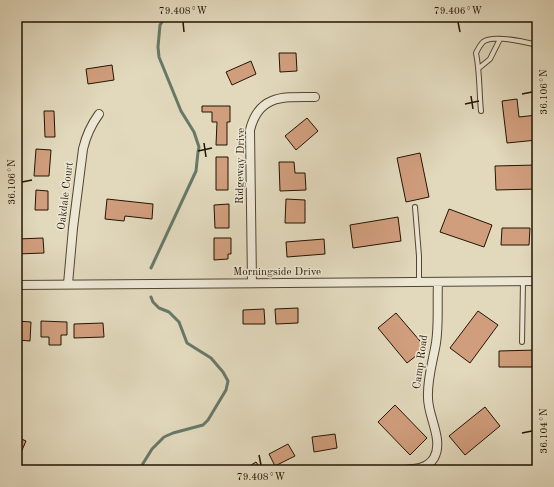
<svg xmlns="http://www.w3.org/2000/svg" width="554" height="487" viewBox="0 0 554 487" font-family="'Old Standard TT',serif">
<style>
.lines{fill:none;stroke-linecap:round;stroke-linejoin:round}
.stream{stroke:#677968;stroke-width:3}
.building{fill:#d19e7d;stroke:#231501}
.service-casing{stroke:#534630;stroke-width:6}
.minor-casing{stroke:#534630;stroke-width:10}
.service{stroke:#ece6d4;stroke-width:4}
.minor{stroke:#ece6d4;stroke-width:8}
.ticks{fill:none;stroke:#231501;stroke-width:1.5}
.labels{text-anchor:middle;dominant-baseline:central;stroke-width:3;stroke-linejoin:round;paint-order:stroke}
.street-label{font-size:11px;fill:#231501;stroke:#ece6d4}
.neatline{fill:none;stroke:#231501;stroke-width:1.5}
.ticks-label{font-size:10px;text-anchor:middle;fill:#231501}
</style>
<rect width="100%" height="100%" fill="#e2d9bd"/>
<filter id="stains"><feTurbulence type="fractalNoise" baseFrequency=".005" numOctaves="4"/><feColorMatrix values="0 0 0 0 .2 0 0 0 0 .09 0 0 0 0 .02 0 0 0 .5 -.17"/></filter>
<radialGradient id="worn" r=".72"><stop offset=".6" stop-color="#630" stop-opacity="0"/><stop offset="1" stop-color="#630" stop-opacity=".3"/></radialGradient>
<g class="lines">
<path class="stream" d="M 151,268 L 196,171 L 198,152 L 199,147 L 194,132 L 181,111 L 159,57 L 158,47 L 160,25 L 164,19 L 169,17
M 139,470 L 152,449 L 164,437 L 173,433 L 203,425 L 208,420 L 226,390 L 228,381 L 223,372 L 211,358 L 187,343 L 179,322 L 169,312 L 159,308 L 153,302 L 151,297"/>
</g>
<path class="building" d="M 279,53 L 296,53 L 297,71 L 280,72 Z
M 251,61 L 256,74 L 232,85 L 226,72 Z
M 112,65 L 114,80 L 88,84 L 86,69 Z
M 517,99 L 519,117 L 537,115 L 537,140 L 507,143 L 502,101 Z
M 202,106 L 230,106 L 230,122 L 227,122 L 227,145 L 216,145 L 217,122 L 212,122 L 212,112 L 202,112 Z
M 44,111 L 54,111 L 55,137 L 45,137 Z
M 307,118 L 318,131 L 296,150 L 285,136 Z
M 36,149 L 51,150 L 49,176 L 34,176 Z
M 420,153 L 429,197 L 406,202 L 397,158 Z
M 216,157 L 228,157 L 228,190 L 216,190 Z
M 279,162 L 294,162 L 295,173 L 305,173 L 306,190 L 280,191 Z
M 537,165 L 537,189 L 496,190 L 495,166 Z
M 36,190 L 48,191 L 48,210 L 35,210 Z
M 107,199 L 153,204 L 152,219 L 125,216 L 124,221 L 105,219 Z
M 286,199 L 305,200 L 305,223 L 285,223 Z
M 229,204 L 229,228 L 215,228 L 214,205 Z
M 449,209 L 492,225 L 484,247 L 440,232 Z
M 398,217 L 401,241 L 353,248 L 350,225 Z
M 502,228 L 530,228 L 529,245 L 501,245 Z
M 43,238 L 44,253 L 17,254 L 17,239 Z
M 214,238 L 231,238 L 231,254 L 228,254 L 228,259 L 214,260 Z
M 324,239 L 325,254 L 287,257 L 286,242 Z
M 298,308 L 298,323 L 276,324 L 275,309 Z
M 264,309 L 265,324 L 243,324 L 243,310 Z
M 478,311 L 498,325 L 470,363 L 450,348 Z
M 396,313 L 426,348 L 407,363 L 378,328 Z
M 17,321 L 31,322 L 30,341 L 18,340 Z
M 41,321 L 67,322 L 67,335 L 61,335 L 61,345 L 49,345 L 49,337 L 41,337 Z
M 103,323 L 104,337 L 74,338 L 74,324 Z
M 537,350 L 537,367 L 499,367 L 499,351 Z
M 395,405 L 427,438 L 410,455 L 378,422 Z
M 485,407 L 500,426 L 465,455 L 449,436 Z
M 335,434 L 337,448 L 314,452 L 312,437 Z
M 17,437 L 26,441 L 19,457 L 17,456 Z
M 288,444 L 295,456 L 275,466 L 269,454 Z
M 256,462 L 262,470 L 243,470 Z"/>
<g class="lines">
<defs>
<path id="service" d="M 479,68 L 490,59 L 500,39
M 481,111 C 479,92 480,72 476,53 C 478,49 480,45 483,42 C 493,34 525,42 537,45
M 415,207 L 419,256 L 419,282
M 522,342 L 523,281"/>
<path id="minor" d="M 252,283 L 250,130 C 259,94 284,97 315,97
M 68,284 L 73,228 L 83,149 C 86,136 91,125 99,114
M 17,285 L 537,281
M 404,470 C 415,469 427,469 434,458 C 444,440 428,417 428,398 C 427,379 433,361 436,343 C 439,324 437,302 438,282"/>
</defs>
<use href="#service" class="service-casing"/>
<use href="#minor" class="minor-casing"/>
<use href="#service" class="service"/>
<use href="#minor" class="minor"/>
</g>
<path class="ticks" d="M 183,22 L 184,32M 458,22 L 460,32M 522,94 L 532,92M 471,96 L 473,109M 465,104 L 479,101M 204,143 L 206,157M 198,151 L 212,148M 22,182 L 32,180M 522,433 L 532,431M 259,455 L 261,465"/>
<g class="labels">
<g class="street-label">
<text transform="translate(241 166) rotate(-89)">Ridgeway Drive</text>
<text transform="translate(66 196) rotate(-83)">Oakdale Court</text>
<text x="277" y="272">Morningside Drive</text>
<text transform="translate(421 362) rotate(-82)">Camp Road</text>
</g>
</g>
<rect width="554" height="487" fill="none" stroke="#e2d9bd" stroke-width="44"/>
<rect x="22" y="22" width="510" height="443" class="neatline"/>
<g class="ticks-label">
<text x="183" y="14">79.408°W</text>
<text x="458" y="14">79.406°W</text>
<text transform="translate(543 92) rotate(-90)" y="4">36.106°N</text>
<text transform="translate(11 182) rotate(-90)" y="4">36.106°N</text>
<text transform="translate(543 431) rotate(-90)" y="4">36.104°N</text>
<text x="261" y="480">79.408°W</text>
</g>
<rect width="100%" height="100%" filter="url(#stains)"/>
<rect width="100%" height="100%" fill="url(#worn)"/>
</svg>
